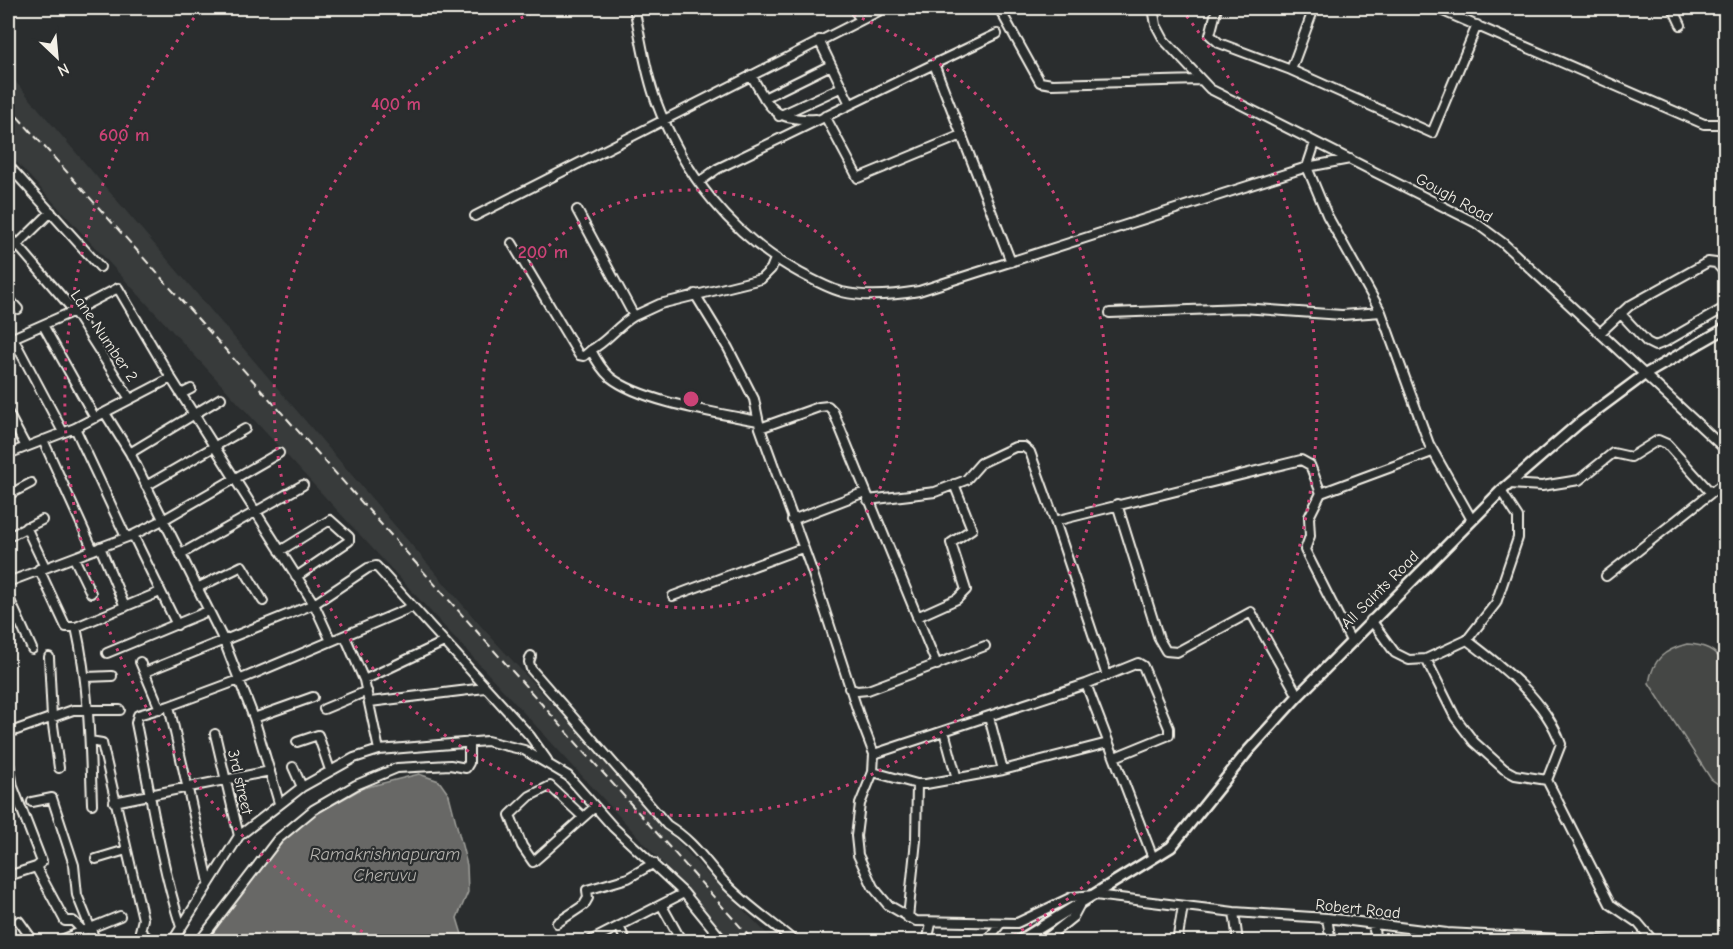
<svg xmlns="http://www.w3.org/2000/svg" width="1733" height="949" viewBox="0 0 1733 949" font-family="'Comic Neue',sans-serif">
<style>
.built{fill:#373a3a}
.green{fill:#444645;stroke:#9c9c96;stroke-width:1.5}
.water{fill:#676866;stroke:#9f9f9a;stroke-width:1.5}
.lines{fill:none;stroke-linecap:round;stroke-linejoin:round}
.minor-casing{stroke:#f4f1e8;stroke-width:12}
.major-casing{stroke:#f4f1e8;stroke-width:14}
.minor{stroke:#2a2d2e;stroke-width:8}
.major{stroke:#2a2d2e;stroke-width:9}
.rail{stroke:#f4f1e8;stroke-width:2;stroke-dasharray:9 4.5;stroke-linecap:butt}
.ring{fill:none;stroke:#cc4377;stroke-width:3;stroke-dasharray:3 6}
.labels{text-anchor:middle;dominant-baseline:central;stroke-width:4.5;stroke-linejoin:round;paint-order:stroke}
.street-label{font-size:16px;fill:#f4f1e8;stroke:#2a2d2e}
.water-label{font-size:18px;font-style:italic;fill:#b5b3ae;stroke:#2a2d2e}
.centre{fill:#cc4377;stroke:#2a2d2e;stroke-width:3}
.ring-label{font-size:18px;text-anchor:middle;font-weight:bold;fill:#cc4377;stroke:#2a2d2e;stroke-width:4.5;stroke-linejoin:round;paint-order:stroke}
</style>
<rect width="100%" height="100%" fill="#2a2d2e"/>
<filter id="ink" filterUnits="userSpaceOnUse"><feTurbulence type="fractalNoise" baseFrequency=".0167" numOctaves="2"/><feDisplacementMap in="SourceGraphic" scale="12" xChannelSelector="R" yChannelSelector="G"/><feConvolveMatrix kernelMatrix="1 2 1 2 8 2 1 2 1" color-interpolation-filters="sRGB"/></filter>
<g filter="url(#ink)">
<path class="built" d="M 8,73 L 480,625 L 700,866 L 774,941 L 730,941 L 701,905 L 8,153 Z"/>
<path class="green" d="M 1687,644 C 1705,645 1714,649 1725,664 L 1725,789 L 1711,779 L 1649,683 C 1653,659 1664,650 1687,644 Z"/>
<path class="water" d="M 419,774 L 439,781 L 449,795 L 467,865 L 468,892 L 457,918 L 464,941 L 207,942 L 261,861 L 305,820 L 363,788 Z"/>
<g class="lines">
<defs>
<path id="minor" d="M 634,8 C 641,38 645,72 656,101 C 683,174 732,236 800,273 C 813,280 828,288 842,292 C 867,298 895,295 919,291 L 1307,167 L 1350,159
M 853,8 L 861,20
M 999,8 L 1040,82 L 1052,84 L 1200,80
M 1153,8 L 1156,25 L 1164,40 L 1210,89 L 1476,223 L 1503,243 L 1726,450
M 1217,8 L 1210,35 L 1219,43 L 1291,70 L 1432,133 L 1477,25
M 1436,8 L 1704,124 L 1726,124
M 1673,8 L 1681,25
M 819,40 L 850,104
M 934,64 L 997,34
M 1291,70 L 1314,8
M 751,75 C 771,110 774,121 816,119
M 764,98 L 831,65
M 779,116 L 842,87
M 825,116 L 858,178 L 962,135
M 1315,143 L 1307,167 L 1327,215 L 1381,312 L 1429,444 L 1472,520
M 8,165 L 100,267
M 699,182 L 717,169 L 934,64 L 1011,262
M 577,210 L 634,316 C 617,326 608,341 591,350
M 475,216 L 885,8
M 8,234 L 74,311 L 130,399
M 512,243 L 579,355 L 584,356 L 591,350 C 596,360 601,369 610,377 C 641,402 718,413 758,421
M 8,254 L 51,212
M 695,294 L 728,348 L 754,399 L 760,428 L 812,571 L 859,715 L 874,754 L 873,772 L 860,804 L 856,836 L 858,855 L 873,887 L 888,905 L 916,921 L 1017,923 L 1072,897 L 1095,895 L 1234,912 L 1327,918 L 1447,933 L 1618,942
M 8,298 L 18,309
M 1110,313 L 1242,308 L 1342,315 L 1381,312
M 1620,313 L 1647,342 L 1655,346 L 1665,342 L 1726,307
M 634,316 L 660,304 L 761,279 L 771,269 L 775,259
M 43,325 L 95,418
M 1600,333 L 1629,306 L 1708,262 L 1716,263 L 1726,274
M 13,338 L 63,432
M 8,340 L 74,311 L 118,288 L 171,378 L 314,604 L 331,641
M 181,394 L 191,389
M 8,413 L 26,447
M 105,413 L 130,453 L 224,641 L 254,718 L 279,803
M 75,428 L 126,537
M 760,428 L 819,407 L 828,406 L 833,411 L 937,665
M 43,440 L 93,550
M 130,453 L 221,398
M 8,454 L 75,428 L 171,378
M 1510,484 L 1542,486 L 1579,480 L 1613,453 L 1631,457 L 1658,440 L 1667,444 L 1711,493
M 146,486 L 245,429
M 8,495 L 31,483
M 868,500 L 935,492 L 966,480 L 981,463 L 1015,447 L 1024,447 L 1030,452 L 1055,521
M 1117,504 L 1159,639 L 1166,651 L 1177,652 L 1251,612 L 1298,696
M 792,520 L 865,492
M 26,527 L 45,567
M 133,535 L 177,625
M 8,537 L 42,520
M 100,547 L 125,607
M 280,551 L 330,520 L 349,537 L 349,541 L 296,577
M 181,554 L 303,485
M 74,558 L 91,593
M 39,569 L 66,627 L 76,627 L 160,592
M 1606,576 L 1726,481
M 8,582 L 133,535 L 163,520 L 279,453
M 197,588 L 242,566 L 263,601
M 8,596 L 19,620 L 8,626
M 673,596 L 802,548
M 917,617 L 957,599 L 966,590 L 951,543 L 972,529 L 954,484
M 19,620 L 32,649
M 1371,620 L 1395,653 L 1409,660 L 1426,659 L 1467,640 L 1496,603 L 1518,538 L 1518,517 L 1501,491
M 76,627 C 89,685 90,744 92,804
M 345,636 L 364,680 L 379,750
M 1467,640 C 1504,668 1545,699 1561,744 L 1547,780
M 1351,641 L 1305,550 L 1310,536 L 1309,517 L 1321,493 L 1432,452
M 107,653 L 208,611
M 531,656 L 529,662 L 531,669 L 667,825 C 696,843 704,861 726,884 C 747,906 772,922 795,942
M 49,657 L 52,718 L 59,768
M 1426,659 L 1455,717 L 1474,742 L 1504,769 L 1515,775 L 1547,780 L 1610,904 L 1638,923 L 1654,942
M 140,662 L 160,709
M 145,672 L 314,604 L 368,568 L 376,566 L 530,736 L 547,760
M 1107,676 L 1055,521 L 1301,460 L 1310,465 L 1321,493
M 86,677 L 112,676
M 364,680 L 444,642
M 1086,684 L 1153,858
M 849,688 L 857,691 L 868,690 L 985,646
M 370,702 L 485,688
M 169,706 L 209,882
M 324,709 L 367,691
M 989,717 L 1003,770
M 254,718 L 313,697
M 944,731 L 957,779
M 8,733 L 73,710 L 120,710
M 215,734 L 239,836
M 90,741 L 102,743 L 143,919 L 140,931 L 153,942
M 297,742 L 318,735 L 330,770
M 874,754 L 1086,684 L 1138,663 L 1143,666 L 1169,728 L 1169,735 L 1115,757
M 8,757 L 13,787 L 42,862 L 36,867 L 8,876
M 293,767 L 302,787
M 873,772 L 917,784 L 926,784 L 1003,770 L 1108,743
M 32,802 L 52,798 L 74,865 L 77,895 L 96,942
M 114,802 L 270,771
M 583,817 L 550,786 L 530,796 L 510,815 L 522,846 L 533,862 C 554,844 574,825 595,807
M 96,859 L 126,850
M 36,867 L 65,921 L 73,921 L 83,931
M 662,906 L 682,942
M 1234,912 L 1238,942
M 908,918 L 916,840 L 917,784
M 1327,918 L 1331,942
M 19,921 L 34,942
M 557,923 L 584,905 L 588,898 L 587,890 L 628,878 L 654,863
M 1373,924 L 1376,942
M 619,926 L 626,942
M 181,927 C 160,861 150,791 136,723 L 138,715 L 169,706 L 239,680 L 412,607
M 1447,933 L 1455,942
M 61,940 L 120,916
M 172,942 L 239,836 L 302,787 L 354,758 L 379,750 L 487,741 L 524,750 L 568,776 L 613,827 L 684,893 L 724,942
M 199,942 L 278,839 L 313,810 L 356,785 L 397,768 L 450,765 L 466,768 L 469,763 L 469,742
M 588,942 L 684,893
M 927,942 L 931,924
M 986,942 L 1001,923
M 1042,942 L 1073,917 L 1081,902
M 1177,942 L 1183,906"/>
<path id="major" d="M 1017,942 L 1171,847 L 1248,751 L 1298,696 L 1501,491 L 1578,424 L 1644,375 L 1726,328"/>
</defs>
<use href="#minor" class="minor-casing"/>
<use href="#major" class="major-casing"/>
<use href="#minor" class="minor"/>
<use href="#major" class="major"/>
<path class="rail" d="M 8,106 L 754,942"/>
</g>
</g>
<g class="ring">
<circle cx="691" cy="399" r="209"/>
<path d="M837 8A417 417 0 1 1 545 8"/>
<path d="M378 941A626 626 0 0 1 201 9M1181 9A626 626 0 0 1 1004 941"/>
</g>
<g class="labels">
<g class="street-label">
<text transform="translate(1454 198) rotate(29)">Gough Road</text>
<text transform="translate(104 336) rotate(56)">Lane Number 2</text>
<text transform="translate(1380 590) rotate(-45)">All Saints Road</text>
<text transform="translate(240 782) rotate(77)">3rd street</text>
<text transform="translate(1358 909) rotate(6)">Robert Road</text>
</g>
<g class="water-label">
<text x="385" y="854">Ramakrishnapuram<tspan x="385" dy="21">Cheruvu</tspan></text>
</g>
</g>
<circle cx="691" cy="399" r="9" class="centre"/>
<g class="ring-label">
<text x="396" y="110">400 m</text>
<text x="124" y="141">600 m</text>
<text x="543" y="258">200 m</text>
</g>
<rect width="1733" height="949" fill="none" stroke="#2a2d2e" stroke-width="30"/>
<rect x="15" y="15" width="1703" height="919" fill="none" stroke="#f4f1e8" stroke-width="2" filter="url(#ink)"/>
<g transform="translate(57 57) rotate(154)" stroke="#2a2d2e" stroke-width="4.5" paint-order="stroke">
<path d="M0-4.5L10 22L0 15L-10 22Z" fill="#f4f1e8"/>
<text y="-9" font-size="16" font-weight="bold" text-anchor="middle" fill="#f4f1e8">N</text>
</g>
</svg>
